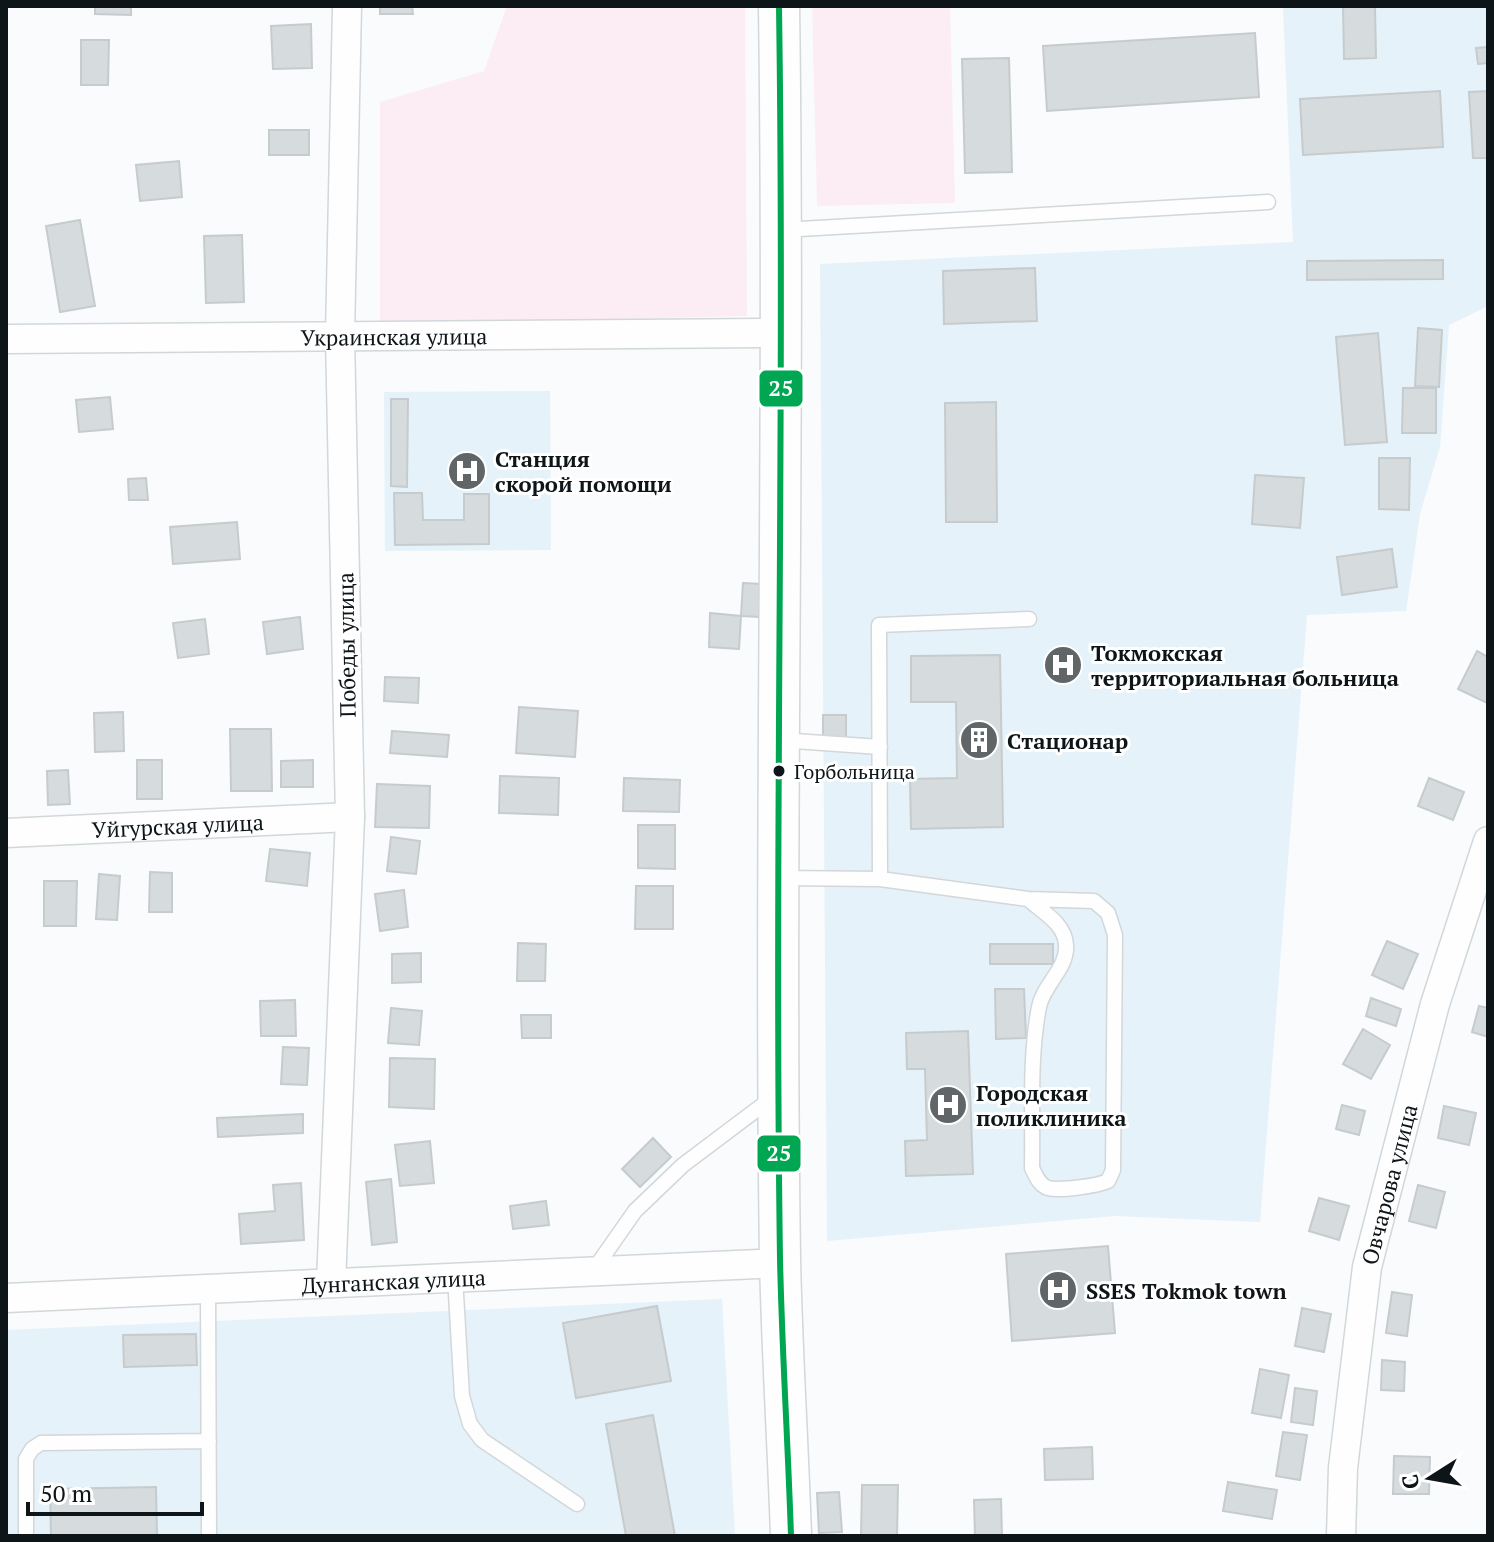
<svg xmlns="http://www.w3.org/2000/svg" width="1494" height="1542" viewBox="0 0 1494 1542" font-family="'PT Serif',serif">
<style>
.built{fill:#e6f2f9}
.green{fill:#fcedf5}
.building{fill:#d6dbde;stroke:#c6cbcd;stroke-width:2}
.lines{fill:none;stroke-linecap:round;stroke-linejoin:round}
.service-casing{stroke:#d2d7da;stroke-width:17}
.minor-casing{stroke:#d2d7da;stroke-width:31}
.secondary-casing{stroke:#d2d7da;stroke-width:43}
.service{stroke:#fefeff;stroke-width:14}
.minor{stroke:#fefeff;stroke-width:28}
.secondary{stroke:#fefeff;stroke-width:40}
.bus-1-casing{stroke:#fff;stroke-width:12}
.bus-1{stroke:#00a651;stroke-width:6}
.bus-dot{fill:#0e1518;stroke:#fff;stroke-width:3}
.labels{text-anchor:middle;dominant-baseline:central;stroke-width:6;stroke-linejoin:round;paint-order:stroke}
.bus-label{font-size:20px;fill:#0e1518;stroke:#fff;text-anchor:start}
.street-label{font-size:22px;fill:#0e1518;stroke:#fff}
.poi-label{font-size:22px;font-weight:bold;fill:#0e1518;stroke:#fff;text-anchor:start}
.line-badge{stroke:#fff;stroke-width:3}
.badge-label{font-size:22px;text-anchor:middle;font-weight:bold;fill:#fff}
</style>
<rect width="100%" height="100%" fill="#f9fbfd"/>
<path class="built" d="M 1488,6 L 1488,306 L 1449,325 L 1440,447 L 1420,514 L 1406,611 L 1307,615 L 1260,1222 L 1115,1216 L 827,1241 L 820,264 L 1293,242 L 1283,7 Z
M 550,391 L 551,550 L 385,551 L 384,392 Z
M 722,1299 L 735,1536 L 6,1536 L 6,1330 Z"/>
<path class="green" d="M 507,6 L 745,6 L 747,316 L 380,325 L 380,102 L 484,71 Z
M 812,6 L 950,6 L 955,203 L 817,206 Z"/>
<path class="building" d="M 95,6 L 131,6 L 131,15 L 95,14 Z
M 380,6 L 412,6 L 413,14 L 380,14 Z
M 1343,6 L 1375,6 L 1376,58 L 1344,59 Z
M 311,24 L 312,68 L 273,69 L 271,26 Z
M 1255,33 L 1259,97 L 1047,111 L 1043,46 Z
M 81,40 L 109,40 L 108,85 L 81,85 Z
M 1488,47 L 1488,63 L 1478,64 L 1476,48 Z
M 1009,58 L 1012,172 L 965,173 L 962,59 Z
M 1440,91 L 1443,147 L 1303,155 L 1300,99 Z
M 1488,91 L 1488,158 L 1473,158 L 1469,92 Z
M 269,130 L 309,130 L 309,155 L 269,155 Z
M 179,161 L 182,197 L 140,201 L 136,165 Z
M 80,220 L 95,306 L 60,312 L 46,226 Z
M 242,235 L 244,302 L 206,303 L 204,236 Z
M 1443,260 L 1443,279 L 1307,280 L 1307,261 Z
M 1035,268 L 1037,321 L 944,324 L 943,271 Z
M 1418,328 L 1442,330 L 1439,387 L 1415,386 Z
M 1378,333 L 1387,442 L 1345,445 L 1336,337 Z
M 1403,388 L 1436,388 L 1436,433 L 1402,433 Z
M 110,397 L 113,429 L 79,432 L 76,400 Z
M 391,399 L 408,399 L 407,487 L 391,486 Z
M 996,402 L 997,522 L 946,522 L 945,403 Z
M 1379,458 L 1410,458 L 1409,510 L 1379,509 Z
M 1255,475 L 1304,478 L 1300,528 L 1252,524 Z
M 146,478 L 148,500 L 129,500 L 128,479 Z
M 394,493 L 422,493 L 423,520 L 464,520 L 464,494 L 489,494 L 489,544 L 395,545 Z
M 237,522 L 240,559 L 173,564 L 170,527 Z
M 1392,549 L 1397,587 L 1342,595 L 1337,557 Z
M 743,583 L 762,584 L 760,617 L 741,616 Z
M 710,613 L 741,616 L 739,649 L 709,647 Z
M 300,617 L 303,649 L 267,654 L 263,622 Z
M 205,619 L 209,654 L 178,658 L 173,623 Z
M 1477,651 L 1488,657 L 1487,703 L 1458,689 Z
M 1000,655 L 1003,827 L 911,829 L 910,779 L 957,778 L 956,702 L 911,702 L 911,656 Z
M 385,677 L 419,678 L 418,703 L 384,701 Z
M 519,707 L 578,711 L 575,757 L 516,753 Z
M 123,712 L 124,751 L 95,752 L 94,713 Z
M 823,715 L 846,715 L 846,737 L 823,737 Z
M 230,729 L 271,729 L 272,791 L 231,791 Z
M 392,731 L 449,735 L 447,757 L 390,753 Z
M 137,760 L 162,760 L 162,799 L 137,799 Z
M 313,760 L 313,787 L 281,787 L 281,761 Z
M 68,770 L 70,804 L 48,805 L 47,771 Z
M 500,776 L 559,778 L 558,815 L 499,813 Z
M 624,778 L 680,780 L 679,812 L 623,811 Z
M 1429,778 L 1464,792 L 1453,820 L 1418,806 Z
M 377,784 L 430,786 L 429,828 L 375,827 Z
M 638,825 L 675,825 L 675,869 L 638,868 Z
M 391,837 L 420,841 L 416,874 L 387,871 Z
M 270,849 L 310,853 L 307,886 L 266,881 Z
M 150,872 L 172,873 L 172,912 L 149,912 Z
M 99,874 L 120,876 L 117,920 L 96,919 Z
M 44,881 L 77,881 L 76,926 L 44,926 Z
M 636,886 L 673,886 L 673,929 L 635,929 Z
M 404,890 L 408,927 L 380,931 L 375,894 Z
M 1387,941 L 1418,954 L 1403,989 L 1372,975 Z
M 518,943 L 546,944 L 545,981 L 517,981 Z
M 990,944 L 1053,944 L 1053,964 L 990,964 Z
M 421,953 L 421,982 L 392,983 L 392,954 Z
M 995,989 L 1024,989 L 1026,1038 L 996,1039 Z
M 1371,998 L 1401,1009 L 1396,1026 L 1366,1016 Z
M 295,1000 L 296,1036 L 261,1036 L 260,1001 Z
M 1479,1006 L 1488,1008 L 1488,1037 L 1472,1032 Z
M 391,1008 L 422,1011 L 419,1045 L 388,1043 Z
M 521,1015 L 551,1015 L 551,1038 L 522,1038 Z
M 1363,1029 L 1390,1045 L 1371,1079 L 1343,1064 Z
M 968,1031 L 973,1174 L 906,1176 L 905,1141 L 927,1140 L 925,1069 L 907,1069 L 906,1033 Z
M 283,1047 L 309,1048 L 307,1085 L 281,1084 Z
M 390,1058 L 435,1059 L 434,1109 L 389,1107 Z
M 1342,1105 L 1365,1111 L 1359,1135 L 1336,1129 Z
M 1444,1106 L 1476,1113 L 1469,1145 L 1438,1138 Z
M 303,1114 L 303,1133 L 218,1137 L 217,1118 Z
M 653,1138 L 671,1157 L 640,1187 L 622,1169 Z
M 430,1141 L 434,1183 L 400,1186 L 395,1145 Z
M 391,1179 L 397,1242 L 372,1245 L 366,1182 Z
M 301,1183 L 304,1240 L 241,1244 L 239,1214 L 275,1211 L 273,1185 Z
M 1418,1185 L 1445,1192 L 1436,1228 L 1409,1221 Z
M 1319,1198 L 1349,1206 L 1339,1240 L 1309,1231 Z
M 546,1201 L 549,1225 L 513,1229 L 510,1206 Z
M 1108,1246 L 1115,1333 L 1012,1341 L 1006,1254 Z
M 1392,1292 L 1412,1295 L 1407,1336 L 1386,1333 Z
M 657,1306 L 671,1381 L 576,1398 L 563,1323 Z
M 1302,1308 L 1331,1314 L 1324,1352 L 1295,1346 Z
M 196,1334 L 197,1365 L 124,1367 L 123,1335 Z
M 1382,1360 L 1405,1362 L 1404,1391 L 1381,1390 Z
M 1260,1369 L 1289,1375 L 1281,1418 L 1252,1413 Z
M 1295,1388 L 1317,1391 L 1313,1425 L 1291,1422 Z
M 653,1415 L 675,1536 L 626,1536 L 606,1424 Z
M 1283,1432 L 1307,1435 L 1300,1480 L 1276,1476 Z
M 1092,1447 L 1093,1479 L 1045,1480 L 1044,1449 Z
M 1394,1456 L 1430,1457 L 1429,1494 L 1393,1494 Z
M 1228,1482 L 1277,1490 L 1272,1519 L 1223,1511 Z
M 862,1485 L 898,1485 L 897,1536 L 861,1536 Z
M 156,1487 L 157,1536 L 51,1536 L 50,1489 Z
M 839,1492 L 842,1532 L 819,1533 L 817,1493 Z
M 1001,1499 L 1002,1536 L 975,1536 L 974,1500 Z"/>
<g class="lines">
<defs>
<path id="service" d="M 782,230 L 1268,202
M 780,740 L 880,747
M 782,878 L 880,879 L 1028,899 L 1094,901 L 1108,913 L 1115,935 L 1113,1170 L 1108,1181 C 1097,1186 1060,1191 1048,1188 C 1039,1185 1036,1176 1032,1168 C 1033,1115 1029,1059 1039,1007 C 1043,985 1068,968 1066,945 C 1065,924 1044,913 1028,899
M 880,879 L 879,625 L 1029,619
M 593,1271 L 635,1211 L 683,1165 L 772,1098
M 455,1277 L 462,1396 L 470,1424 L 482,1440 L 577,1504
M 208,1289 L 209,1536
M 26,1536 L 26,1459 L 32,1449 L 41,1443 L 209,1441"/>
<g id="minor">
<path id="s1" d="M 6,339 L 780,333"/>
<path id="s2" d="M 6,833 L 350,817"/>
<path d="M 331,1283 L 350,817 L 340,336 L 347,6"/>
<path id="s3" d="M 6,1298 L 780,1263"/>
<path id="s4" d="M 1341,1536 L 1343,1468 L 1367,1267 L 1435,1004 L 1488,841"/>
</g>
<path id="secondary" d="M 779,6 C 785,424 774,842 780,1259 C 782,1352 788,1444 791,1536"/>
</defs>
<use href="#service" class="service-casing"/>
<use href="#minor" class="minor-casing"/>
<use href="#secondary" class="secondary-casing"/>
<use href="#service" class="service"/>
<use href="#minor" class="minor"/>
<use href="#secondary" class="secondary"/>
<defs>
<path id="bus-1" d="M 779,6 C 785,424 774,842 780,1259 C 782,1352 788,1444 791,1536"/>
</defs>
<use href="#bus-1" class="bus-1-casing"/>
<use href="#bus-1" class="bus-1"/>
</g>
<defs>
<symbol id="hospital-disc" viewBox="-11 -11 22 22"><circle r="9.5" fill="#606668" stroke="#fff"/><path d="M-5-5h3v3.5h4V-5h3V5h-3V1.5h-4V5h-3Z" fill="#fff"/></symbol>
<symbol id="building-disc" viewBox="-11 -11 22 22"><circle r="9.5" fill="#606668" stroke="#fff"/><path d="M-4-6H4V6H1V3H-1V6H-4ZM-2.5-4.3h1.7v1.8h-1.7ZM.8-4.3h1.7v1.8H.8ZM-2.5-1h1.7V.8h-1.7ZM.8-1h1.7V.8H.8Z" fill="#fff"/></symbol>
</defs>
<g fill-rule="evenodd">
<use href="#hospital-disc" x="445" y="449" width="44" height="44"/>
<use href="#hospital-disc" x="1041" y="643" width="44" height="44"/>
<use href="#building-disc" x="957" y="718" width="44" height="44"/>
<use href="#hospital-disc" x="926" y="1083" width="44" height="44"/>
<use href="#hospital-disc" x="1036" y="1268" width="44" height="44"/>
</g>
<circle class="bus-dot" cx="779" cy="771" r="7"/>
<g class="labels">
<g class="bus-label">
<text x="794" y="771">Горбольница</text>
</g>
<g class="street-label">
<text stroke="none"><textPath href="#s1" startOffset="388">Украинская улица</textPath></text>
<text transform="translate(346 645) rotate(-91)">Победы улица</text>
<text stroke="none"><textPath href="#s2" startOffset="172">Уйгурская улица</textPath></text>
<text stroke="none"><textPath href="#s4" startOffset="356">Овчарова улица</textPath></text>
<text stroke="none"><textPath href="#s3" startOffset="388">Дунганская улица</textPath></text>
</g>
<g class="poi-label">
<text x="495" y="458">Станция<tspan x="495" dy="25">скорой помощи</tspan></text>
<text x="1091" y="652">Токмокская<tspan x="1091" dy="25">территориальная больница</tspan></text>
<text x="1007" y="740">Cтационар</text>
<text x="976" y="1092">Городская<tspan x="976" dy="25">поликлиника</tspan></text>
<text x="1086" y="1290">SSES Tokmok town</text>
</g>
</g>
<g class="line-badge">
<rect x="758" y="369" width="46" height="39" rx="8" fill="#00a651"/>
<rect x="756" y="1134" width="46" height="39" rx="8" fill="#00a651"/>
</g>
<g class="badge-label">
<text x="781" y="396">25</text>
<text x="779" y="1161">25</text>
</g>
<rect width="1494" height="1542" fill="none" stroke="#0e1518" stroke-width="16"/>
<g transform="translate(1430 1478) rotate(259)" stroke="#ffffff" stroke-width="6" paint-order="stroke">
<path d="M0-6L14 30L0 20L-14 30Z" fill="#0e1518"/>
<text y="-12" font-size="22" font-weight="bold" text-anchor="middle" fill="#0e1518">С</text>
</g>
<path d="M28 1502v12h174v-12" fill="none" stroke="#0e1518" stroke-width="4"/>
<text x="40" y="1502" font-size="24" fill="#0e1518" stroke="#ffffff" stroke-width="6" paint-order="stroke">50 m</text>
</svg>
